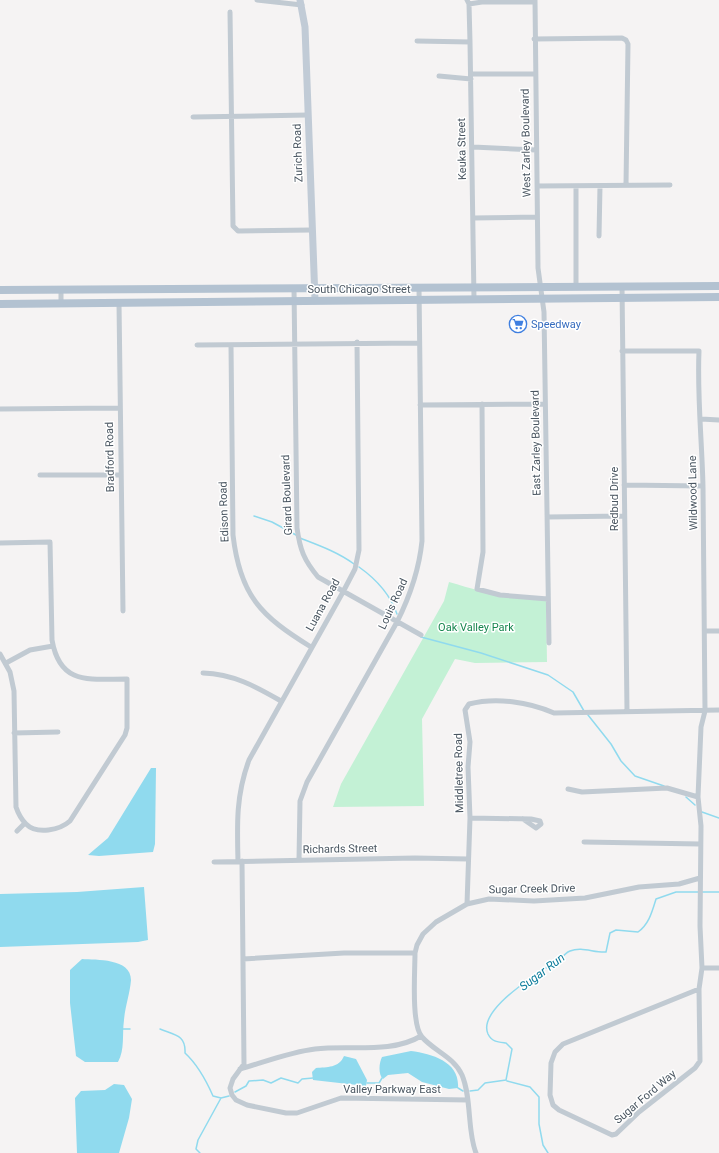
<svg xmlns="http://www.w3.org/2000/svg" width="719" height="1153" viewBox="0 0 719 1153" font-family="Roboto,sans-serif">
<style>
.green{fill:#c3f1d5}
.water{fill:#90daee}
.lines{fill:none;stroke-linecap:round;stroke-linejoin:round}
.stream{stroke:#90daee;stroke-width:1.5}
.street{stroke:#c1cad2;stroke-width:5}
.secondary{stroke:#c1cbd6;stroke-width:7}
.primary{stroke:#b3c2d1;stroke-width:8}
.labels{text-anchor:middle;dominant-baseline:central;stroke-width:3;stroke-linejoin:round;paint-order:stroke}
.street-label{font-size:11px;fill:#4a5661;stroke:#fff}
.shop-label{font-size:11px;fill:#366cbe;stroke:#fff;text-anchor:start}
.park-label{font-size:11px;fill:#17864f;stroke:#fff}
.water-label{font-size:12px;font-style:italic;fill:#0c7c9b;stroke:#fff}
</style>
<rect width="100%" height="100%" fill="#f5f3f3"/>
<path class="green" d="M 449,582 C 483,592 510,600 546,600 L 547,662 L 475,663 L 455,659 L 422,719 L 424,806 L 333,807 L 341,784 L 444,601 Z"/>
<path class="water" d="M 151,768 L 156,768 L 155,844 L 153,852 L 99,856 L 88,855 L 108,838 Z
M 144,887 L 148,940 L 138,942 L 0,947 L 0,894 L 77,892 Z
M 82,959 C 96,960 131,958 131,980 C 130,993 125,1007 124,1020 C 122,1034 125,1050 118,1062 L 85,1062 L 76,1056 L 70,1003 L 70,970 Z
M 411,1051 C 433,1054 460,1062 458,1088 L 449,1089 L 422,1082 L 408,1073 L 388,1075 L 383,1079 C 378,1074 379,1063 382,1057 Z
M 344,1056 L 356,1059 L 367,1080 L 366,1086 L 313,1080 L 312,1072 L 316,1068 C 327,1067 339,1068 344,1056 Z
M 114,1084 L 124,1085 L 132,1099 L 129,1118 L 119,1153 L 77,1153 L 75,1098 L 81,1091 L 105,1090 Z"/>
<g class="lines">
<path class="stream" d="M 254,516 L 272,522 L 296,535
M 300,538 C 318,545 338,552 354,564
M 359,567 C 376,579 390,594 397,614
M 421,637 L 481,653 L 548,675 L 573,692 L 584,711
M 588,715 L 611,744 L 621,761 L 635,776 L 664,786
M 686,797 L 695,805
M 702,812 L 719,818
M 123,1029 L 130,1029
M 160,1029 C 175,1035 186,1035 185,1053 C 198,1065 206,1080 213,1096 L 221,1098
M 506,1080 L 512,1049 L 506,1043 C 498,1042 492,1042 488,1034 C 478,1012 527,981 542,970 C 547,967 552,966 556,963 C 561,960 563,954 570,951 C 582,946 594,953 606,952 L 610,933 L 616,930 L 638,932 C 649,924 652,912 656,899 L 676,892 L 719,892
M 507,1081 L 530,1087 L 539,1097 L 539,1124 L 543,1145 L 548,1153
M 367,1083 L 379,1083 L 382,1078
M 458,1088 L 463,1091
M 470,1091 L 478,1090 L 485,1083 L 506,1080
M 235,1092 L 246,1086 L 249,1081 L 263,1080 L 271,1083 L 281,1078 L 298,1083 L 302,1079 L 313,1078
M 200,1153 L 196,1149 L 198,1140 L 221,1098 L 229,1096"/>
<path class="street" d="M 257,0 L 302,5
M 467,0 L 469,4 L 470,42 L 474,299
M 535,0 L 538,268 L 544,312 L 549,643
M 469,4 L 482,2 L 535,2
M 230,12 L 233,226 L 238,231 L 311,230
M 534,39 L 622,38 L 626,40 L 628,44 L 626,185
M 417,41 L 470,42
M 471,74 L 535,74
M 439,76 L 471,79
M 193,117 L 308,115
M 473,147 L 536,150
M 537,186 L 670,185
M 473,218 L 537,217
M 599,236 L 600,186
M 576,286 L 576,186
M 622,286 L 627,711
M 294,288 L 297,528 C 300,550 304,560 318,577 L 421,635
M 61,289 L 61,304
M 119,303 L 123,611
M 197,345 L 419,343
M 231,345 L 233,535 C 240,596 261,616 311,647
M 622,351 L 699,351 C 697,396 702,441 703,487 C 704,561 705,636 705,711 L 701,727 L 698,797 L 701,826 L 700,926 L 702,968 L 699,989 L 700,1061 L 695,1068 L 639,1112 L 616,1134 L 612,1135 L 559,1110 L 553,1105 L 550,1095 L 551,1063 L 555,1052 L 563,1044 L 699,989
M 482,404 L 483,552 L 477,589 L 500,595 L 548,599
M 420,405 L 545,404
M 0,409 L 119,408
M 701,419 L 719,420
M 40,475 L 121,475
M 624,485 L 703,486
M 547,517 L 624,516
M 0,543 L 50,542 L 52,640 C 60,686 90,679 127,679 L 127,728 L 125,735 L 70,821 C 60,830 37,835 26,824 C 21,819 18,813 16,807 L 14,691 L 10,672 L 0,654
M 705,631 L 719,631
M 6,663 L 30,650 L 53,646
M 203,673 C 233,674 255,686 281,701
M 14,733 L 58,732
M 568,789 L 582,792 L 667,788 L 698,797
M 470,818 L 531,819 L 540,821 L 541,824 L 536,828 L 523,819
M 17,831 L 25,823
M 584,842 L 700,844
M 299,860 L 300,801 L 307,782 L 397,622 C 410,596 419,571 422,541 L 419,287
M 238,861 C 237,824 236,795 249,760 L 343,592 L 355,569 L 359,550 L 357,342
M 242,861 L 244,1064 L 233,1079 L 230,1088 L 232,1095 L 236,1100 L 247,1105 L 286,1113 L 297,1113 L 341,1098 L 468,1100
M 214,862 L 415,858 L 468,859
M 467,904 L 470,818 L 468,767 L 470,742 L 465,710 L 469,704 C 496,697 529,702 554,713 L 719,710
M 243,959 L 344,953 L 415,953
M 702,968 L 719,968
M 240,1069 C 265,1062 290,1052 315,1049 C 350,1045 391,1054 421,1036
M 476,1153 C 467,1131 472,1099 462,1075 C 454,1057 434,1051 422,1037 C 411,1025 415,971 415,953 L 417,945 L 423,934 L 436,922 L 467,904 L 489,899 L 534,901 L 585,898 L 639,887 L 679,884 L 700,878"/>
<path class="secondary" d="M 300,0 L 305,27 L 315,300"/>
<path class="primary" d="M 0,290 L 719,286
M 0,304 L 719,297"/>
</g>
<defs>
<symbol id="supermarket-ring" viewBox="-11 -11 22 22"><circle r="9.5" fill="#fff" stroke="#3f7fe0" stroke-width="1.5"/><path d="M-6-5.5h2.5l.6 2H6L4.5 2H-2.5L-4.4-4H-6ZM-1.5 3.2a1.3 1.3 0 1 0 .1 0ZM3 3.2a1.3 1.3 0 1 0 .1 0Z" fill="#3f7fe0"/></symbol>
</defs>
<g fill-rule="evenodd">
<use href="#supermarket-ring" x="508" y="314" width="20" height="20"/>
</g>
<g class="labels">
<g class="street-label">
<text transform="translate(526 143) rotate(-91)">West Zarley Boulevard</text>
<text transform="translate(462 149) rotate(-91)">Keuka Street</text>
<text transform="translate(298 153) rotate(-92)">Zurich Road</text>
<text x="359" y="289">South Chicago Street</text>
<text transform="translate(536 443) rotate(-91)">East Zarley Boulevard</text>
<text transform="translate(110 457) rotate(-91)">Bradford Road</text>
<text transform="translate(693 493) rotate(-91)">Wildwood Lane</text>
<text transform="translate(287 495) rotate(-92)">Girard Boulevard</text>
<text transform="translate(614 499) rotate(-90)">Redbud Drive</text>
<text transform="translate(224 512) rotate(-92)">Edison Road</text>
<text transform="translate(393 604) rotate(-65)">Louis Road</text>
<text transform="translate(323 605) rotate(-61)">Luana Road</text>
<text transform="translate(459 773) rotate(-91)">Middletree Road</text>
<text transform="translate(340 849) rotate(-1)">Richards Street</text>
<text transform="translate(532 889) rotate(-1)">Sugar Creek Drive</text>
<text x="392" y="1089">Valley Parkway East</text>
<text transform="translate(645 1097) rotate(-40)">Sugar Ford Way</text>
</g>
<g class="shop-label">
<text x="531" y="324">Speedway</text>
</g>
<g class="park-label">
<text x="476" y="627">Oak Valley Park</text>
</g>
<g class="water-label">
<text transform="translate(542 972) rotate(-37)">Sugar Run</text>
</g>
</g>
</svg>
